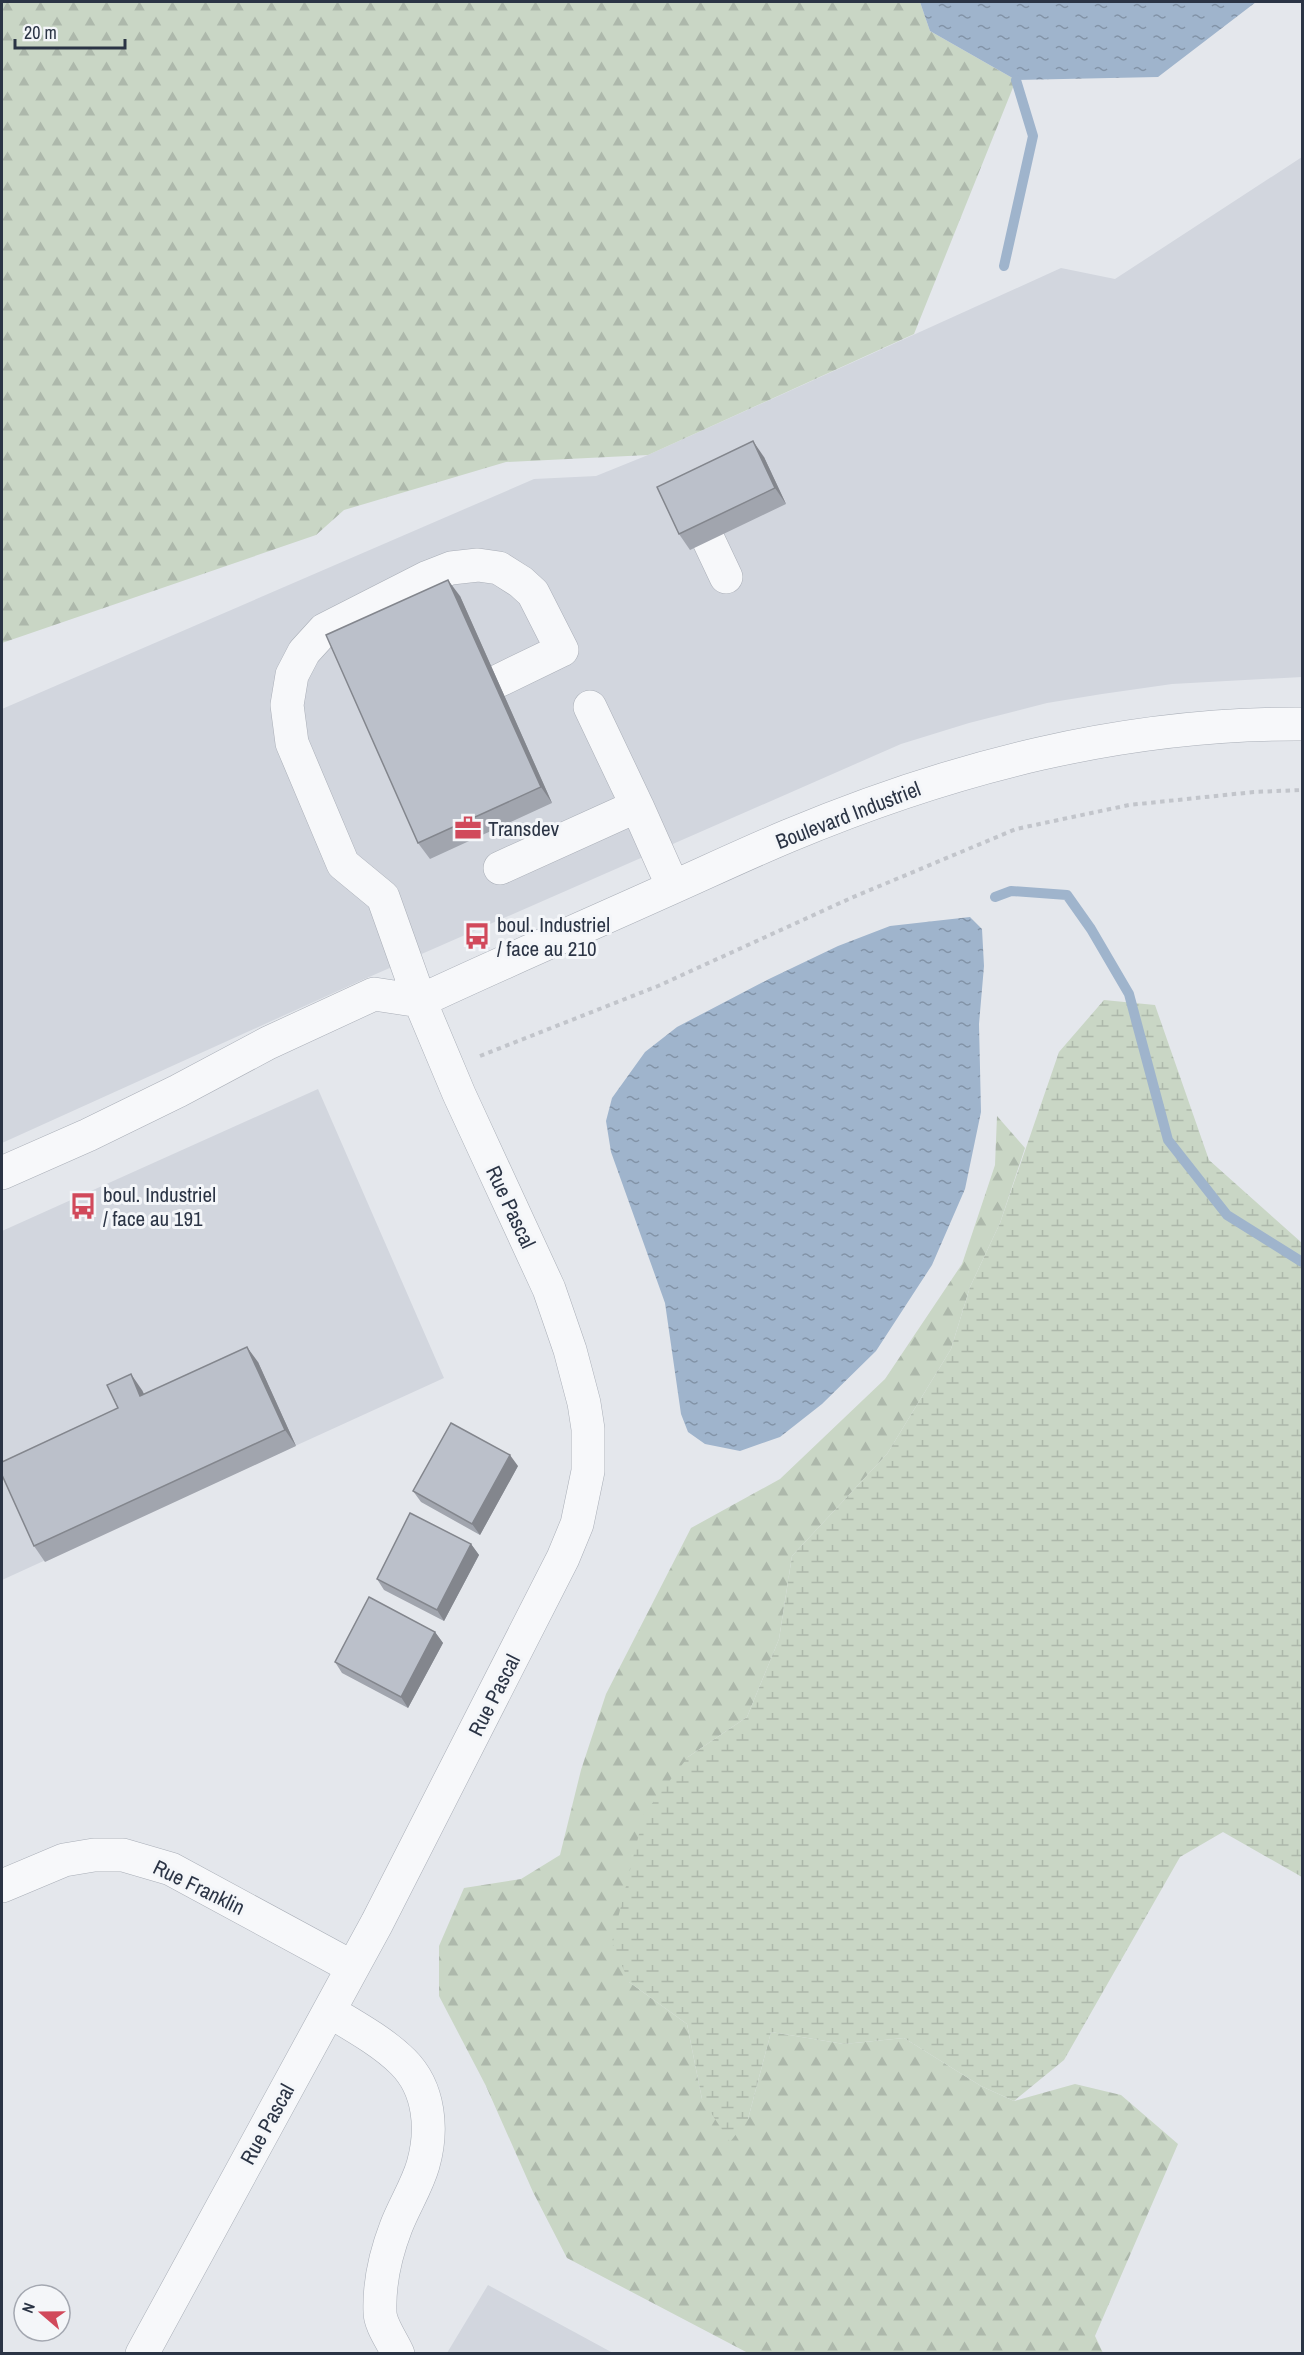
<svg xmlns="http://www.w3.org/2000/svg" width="1304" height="2355" viewBox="0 0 1304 2355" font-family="'Archivo Narrow',sans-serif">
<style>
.built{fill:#d2d6de}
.forest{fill:url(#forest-firs)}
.wetland{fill:url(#wetland-marsh)}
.water{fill:url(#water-ripples)}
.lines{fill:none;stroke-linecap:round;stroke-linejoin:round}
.stream{stroke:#9fb4cc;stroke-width:10}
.minor-casing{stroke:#a9aeb7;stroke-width:34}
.path{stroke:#c2c5cb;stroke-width:4;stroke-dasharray:4.5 4.5;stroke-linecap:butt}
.minor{stroke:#f7f8fa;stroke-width:33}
.wall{fill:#a1a5ae}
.shaded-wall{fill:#83868d}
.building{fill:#bbc0ca;stroke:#83868d;stroke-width:1.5}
.labels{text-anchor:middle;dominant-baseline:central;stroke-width:6;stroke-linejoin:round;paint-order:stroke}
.street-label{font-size:21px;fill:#2b3445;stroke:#f4f6f9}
.poi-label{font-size:21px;fill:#2b3445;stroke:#f4f6f9;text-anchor:start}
</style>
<defs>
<pattern id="forest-firs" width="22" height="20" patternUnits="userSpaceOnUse" patternTransform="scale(1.5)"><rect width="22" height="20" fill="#c9d6c5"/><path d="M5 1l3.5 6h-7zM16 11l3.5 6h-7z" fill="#adb8ab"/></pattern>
<pattern id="wetland-marsh" width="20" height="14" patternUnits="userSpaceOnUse" patternTransform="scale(1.5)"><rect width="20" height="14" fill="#c9d6c5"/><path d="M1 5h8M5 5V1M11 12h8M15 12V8" fill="none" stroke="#adb8ab"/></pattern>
<pattern id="water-ripples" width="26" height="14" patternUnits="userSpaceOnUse" patternTransform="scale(1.5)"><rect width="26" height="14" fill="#9fb4cc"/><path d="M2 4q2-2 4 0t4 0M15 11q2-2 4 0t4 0" fill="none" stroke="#8293a7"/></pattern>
</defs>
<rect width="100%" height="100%" fill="#e4e7ec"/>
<path class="built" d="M 1302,157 L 1302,677 L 1172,684 L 1102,694 L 1047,703 L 969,723 L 901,744 L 360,981 L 2,1143 L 2,709 L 534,479 L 596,476 L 648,455 L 1061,268 L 1115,279 Z
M 318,1089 L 444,1378 L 2,1580 L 2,1231 Z
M 488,2285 L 613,2353 L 447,2353 Z"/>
<path class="forest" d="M 2,2 L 920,2 L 930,31 L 1016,80 L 914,334 L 648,455 L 506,462 L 344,510 L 316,535 L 2,643 Z
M 997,1116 L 1025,1148 L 1000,1223 L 970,1287 L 951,1349 L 887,1454 L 792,1556 L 779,1639 L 747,1717 L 688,1757 L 629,1982 L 687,2024 L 702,2099 L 748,2119 L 771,2032 L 844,2044 L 904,2038 L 981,2086 L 1014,2101 L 1075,2084 L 1121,2095 L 1178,2144 L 1095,2336 L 1103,2353 L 748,2353 L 567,2258 L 533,2192 L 486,2086 L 439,1996 L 439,1946 L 464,1888 L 521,1879 L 560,1855 L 581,1770 L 606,1694 L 691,1528 L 780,1479 L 885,1379 L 962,1264 L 995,1165 Z"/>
<path class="wetland" d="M 1104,1000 L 1155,1005 L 1209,1160 L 1302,1243 L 1302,1877 L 1223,1832 L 1180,1857 L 1064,2060 L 1014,2101 L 981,2086 L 904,2038 L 844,2044 L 771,2032 L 748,2119 L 730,2142 L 702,2099 L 687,2024 L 629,1982 L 612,1942 L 644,1814 L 688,1757 L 747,1717 L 779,1639 L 792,1556 L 887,1454 L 951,1349 L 970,1287 L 1000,1223 L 1059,1052 Z"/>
<path class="water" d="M 920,2 L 1256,2 L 1158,77 L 1016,80 L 930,31 Z
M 970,917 L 982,929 L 984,966 L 979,1024 L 981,1112 L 965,1189 L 932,1265 L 876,1351 L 822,1404 L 780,1437 L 740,1451 L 705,1444 L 688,1432 L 681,1414 L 665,1303 L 611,1152 L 606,1121 L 612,1098 L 645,1052 L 677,1027 L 769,979 L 838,946 L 890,926 Z"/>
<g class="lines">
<path class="stream" d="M 1004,266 L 1033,136 L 1016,80
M 995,897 L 1011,891 L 1067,895 L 1091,929 L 1129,994 L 1168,1140 L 1227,1215 L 1302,1262"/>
<defs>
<path id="minor" d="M 709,541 L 726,577
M 590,707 L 637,806
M 500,868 L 637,806 L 673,887
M 420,1001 C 499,964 580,929 660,893 C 703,874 745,854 788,836 C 953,767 1123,723 1302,724
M 2,1173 L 88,1135 L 178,1091 L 268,1043 L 374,994 L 420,1001
M 2,1886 L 64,1860 L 94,1855 L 123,1855 L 171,1869 L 352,1967
M 329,2011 C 354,2026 383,2042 403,2062 C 430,2089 433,2130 423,2165 C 417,2186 404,2206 396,2227 C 386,2253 379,2284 380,2312 C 380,2325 393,2342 398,2354
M 142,2354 L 377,1923 L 563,1558 L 577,1524 L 588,1471 L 588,1429 L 584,1403 L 570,1350 L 549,1289 L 459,1094 L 420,1001 L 383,897 L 343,864 L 292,743 L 287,705 L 292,675 L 304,652 L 324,630 L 428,577 L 451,568 L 478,565 L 499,568 L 521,582 L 533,593 L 562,650 L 498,681"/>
</defs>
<use href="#minor" class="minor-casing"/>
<path class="path" d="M 480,1056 L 658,986 L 851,898 L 1016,829 L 1129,805 L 1254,792 L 1302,790"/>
<use href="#minor" class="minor"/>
</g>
<path class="wall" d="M 764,457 L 786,504 L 690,550 L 679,534 Z
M 460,596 L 552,803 L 430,859 L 418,843 Z
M 258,1362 L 296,1446 L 45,1562 L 34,1546 L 118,1408 L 142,1390 L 144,1394 Z
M 518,1466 L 480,1535 L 421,1502 L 413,1491 Z
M 471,1544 L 479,1555 L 444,1621 L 384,1590 L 377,1579 Z
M 435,1632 L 443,1643 L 408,1708 L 342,1673 L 335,1662 Z"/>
<path class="shaded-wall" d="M 753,441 L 764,457 L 786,504 L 775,488 Z
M 448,580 L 460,596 L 552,803 L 541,787 Z
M 247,1347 L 258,1362 L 296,1446 L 285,1430 Z
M 131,1374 L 142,1390 L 152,1412 L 140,1396 Z
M 510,1455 L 518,1466 L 480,1535 L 472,1524 Z
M 471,1544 L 479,1555 L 444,1621 L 437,1610 Z
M 435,1632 L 443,1643 L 408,1708 L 401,1697 Z"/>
<path class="building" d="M 753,441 L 775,488 L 679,534 L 657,487 Z
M 448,580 L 541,787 L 418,843 L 326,635 Z
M 247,1347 L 285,1430 L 34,1546 L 2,1475 L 2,1462 L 118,1408 L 107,1385 L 131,1374 L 140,1396 Z
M 451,1423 L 510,1455 L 472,1524 L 413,1491 Z
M 410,1513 L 471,1544 L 437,1610 L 377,1579 Z
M 369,1597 L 435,1632 L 401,1697 L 335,1662 Z"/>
<defs>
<symbol id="office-bare" viewBox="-9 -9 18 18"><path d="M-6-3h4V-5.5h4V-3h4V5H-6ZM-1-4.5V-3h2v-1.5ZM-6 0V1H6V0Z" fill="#d1495b" stroke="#f4f6f9" stroke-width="2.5" paint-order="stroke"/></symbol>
<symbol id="bus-bare" viewBox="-9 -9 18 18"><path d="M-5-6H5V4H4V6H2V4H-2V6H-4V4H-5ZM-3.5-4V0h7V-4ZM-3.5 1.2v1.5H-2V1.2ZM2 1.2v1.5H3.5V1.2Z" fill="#d1495b" stroke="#f4f6f9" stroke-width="2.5" paint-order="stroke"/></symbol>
</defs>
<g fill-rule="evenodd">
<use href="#office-bare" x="449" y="809" width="38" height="38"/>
<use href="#bus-bare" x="458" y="917" width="38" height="38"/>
<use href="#bus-bare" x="64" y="1187" width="38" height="38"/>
</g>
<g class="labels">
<g class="street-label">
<text transform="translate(848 815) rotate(-21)">Boulevard Industriel</text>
<text transform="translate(511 1207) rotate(65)">Rue Pascal</text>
<text transform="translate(494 1695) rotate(-63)">Rue Pascal</text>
<text transform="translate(199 1887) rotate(26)">Rue Franklin</text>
<text transform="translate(267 2124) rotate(-61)">Rue Pascal</text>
</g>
<g class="poi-label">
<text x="488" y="828">Transdev</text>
<text x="497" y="924">boul. Industriel<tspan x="497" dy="24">/ face au 210</tspan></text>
<text x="103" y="1194">boul. Industriel<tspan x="103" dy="24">/ face au 191</tspan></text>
</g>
</g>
<rect width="1304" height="2355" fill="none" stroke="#2b3445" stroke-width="6"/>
<g transform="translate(42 2313) rotate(290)"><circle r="28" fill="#f4f6f9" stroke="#a4a8b1" stroke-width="1.5"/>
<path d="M0-4.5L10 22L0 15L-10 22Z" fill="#d1495b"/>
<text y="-9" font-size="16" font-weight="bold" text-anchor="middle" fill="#2b3445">N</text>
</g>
<path d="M15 39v9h110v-9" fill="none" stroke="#2b3445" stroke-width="3"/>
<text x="24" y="39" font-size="18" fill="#2b3445" stroke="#f4f6f9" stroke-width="4.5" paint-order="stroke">20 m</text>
</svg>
